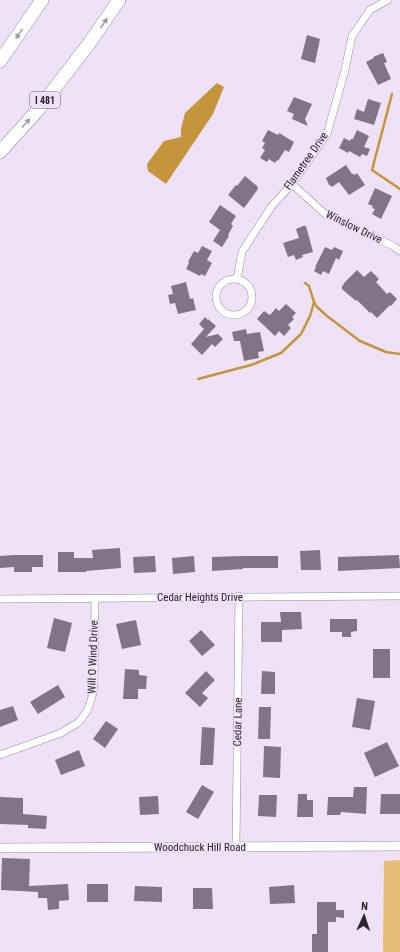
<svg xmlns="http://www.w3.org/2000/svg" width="400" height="952" viewBox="0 0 400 952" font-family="'Roboto Condensed',sans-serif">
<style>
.green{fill:#e6be78}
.water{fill:#c5953b}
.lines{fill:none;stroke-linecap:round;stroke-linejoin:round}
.stream{stroke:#c5953b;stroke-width:2.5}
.building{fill:#817488}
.minor-casing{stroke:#978a9f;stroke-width:8}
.tertiary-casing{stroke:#978a9f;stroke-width:10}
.motorway-casing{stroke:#978a9f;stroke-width:14}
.minor{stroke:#fff;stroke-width:7}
.tertiary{stroke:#fff;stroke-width:9}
.motorway{stroke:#fff;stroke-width:13}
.oneway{fill:#9f9ca0}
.labels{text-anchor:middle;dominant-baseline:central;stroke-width:3;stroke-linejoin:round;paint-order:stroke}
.shield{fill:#efe1f8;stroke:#655d6a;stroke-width:1}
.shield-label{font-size:10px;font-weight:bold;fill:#2a242d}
.street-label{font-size:11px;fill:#2a242d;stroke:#efe1f8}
</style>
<rect width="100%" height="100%" fill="#efe1f8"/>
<path class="green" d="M 400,860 L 400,952 L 383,952 L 384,861 Z"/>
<path class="water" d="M 217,83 L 224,87 L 213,114 L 166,184 L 148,171 L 147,164 L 164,141 L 181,137 L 181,129 L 185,113 Z"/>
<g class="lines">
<path class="stream" d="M 392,94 L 372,170 L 400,189
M 314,302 L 317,307 L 327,316 L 360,341 L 386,352 L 400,354
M 198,379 L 251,365 L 281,353 L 301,334 L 310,316 L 314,302 L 309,286 L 305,283"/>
</g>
<path class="building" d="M 307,35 L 320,39 L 315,63 L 301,59 Z
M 383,53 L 387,62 L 384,63 L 391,79 L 378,85 L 366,62 L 374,58 L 373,57 Z
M 294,97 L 312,104 L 305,119 L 308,126 L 292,119 L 294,114 L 287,111 Z
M 368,99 L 381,103 L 374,125 L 354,119 L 357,109 L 364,112 Z
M 268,130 L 278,135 L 279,133 L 294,142 L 289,152 L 285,150 L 278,161 L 277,160 L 275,163 L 269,159 L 267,162 L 260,158 L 265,150 L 262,148 L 265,143 L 262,141 Z
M 357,130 L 369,136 L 364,147 L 370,149 L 367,156 L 362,154 L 360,157 L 349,151 L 348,153 L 339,148 L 344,138 L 350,141 L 351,139 L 353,139 Z
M 346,165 L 352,174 L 354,174 L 355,175 L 357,173 L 365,185 L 349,195 L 339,182 L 332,187 L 330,185 L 329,185 L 326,178 Z
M 245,176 L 257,186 L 258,189 L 244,208 L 228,195 L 236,185 L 237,186 Z
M 375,188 L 392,196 L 381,219 L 372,214 L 375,209 L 372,208 L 373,206 L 368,204 Z
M 220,205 L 236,216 L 231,224 L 233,226 L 228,235 L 229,236 L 222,247 L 213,241 L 220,230 L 209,222 Z
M 303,226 L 306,226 L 313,252 L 302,255 L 303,257 L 296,260 L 294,255 L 288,257 L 283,243 L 299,238 L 296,229 Z
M 202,246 L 212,251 L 207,260 L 212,263 L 205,276 L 201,274 L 200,276 L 186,269 L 189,263 L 188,262 L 194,251 L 198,253 Z
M 325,247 L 332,250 L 334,247 L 343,251 L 339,260 L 336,258 L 329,274 L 323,271 L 321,275 L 314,271 L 316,267 L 315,267 Z
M 357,270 L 364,277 L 371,271 L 379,279 L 376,282 L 387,294 L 390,292 L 397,299 L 391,306 L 390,305 L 377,318 L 371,312 L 370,313 L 357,300 L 356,301 L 342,289 L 342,286 L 344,284 L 344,283 Z
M 186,282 L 190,299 L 193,298 L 196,310 L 178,314 L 175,303 L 170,304 L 168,295 L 173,294 L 171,286 Z
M 286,304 L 296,313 L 292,317 L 294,319 L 288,325 L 291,328 L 284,336 L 279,331 L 275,336 L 257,319 L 264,311 L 270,315 L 276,308 L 279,311 Z
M 205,317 L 208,320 L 208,319 L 216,326 L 206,337 L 218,334 L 223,339 L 215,347 L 212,344 L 202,355 L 191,344 L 204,329 L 199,324 Z
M 246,329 L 247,334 L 260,332 L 264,351 L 258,352 L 259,358 L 244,361 L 240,341 L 234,341 L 232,332 Z
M 120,548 L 121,568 L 86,571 L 86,572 L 58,572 L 58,552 L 74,552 L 74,558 L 93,558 L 92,550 Z
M 320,550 L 321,570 L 301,570 L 300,551 Z
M 13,555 L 43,555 L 43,567 L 32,567 L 32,572 L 14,572 L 14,567 L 0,568 L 0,556 Z
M 399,555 L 400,568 L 338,571 L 338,557 Z
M 155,556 L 156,572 L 134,573 L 133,557 Z
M 194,556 L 195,572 L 173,574 L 172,558 Z
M 242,556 L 278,556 L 278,568 L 243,568 L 243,569 L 212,571 L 212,557 Z
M 280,612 L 301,612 L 302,629 L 282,630 L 282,642 L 261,642 L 261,622 L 281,622 Z
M 54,618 L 72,623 L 65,652 L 47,648 Z
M 330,619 L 357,619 L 357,631 L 351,632 L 351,637 L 342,637 L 342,632 L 330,632 Z
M 136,620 L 141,645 L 122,649 L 116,624 Z
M 201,630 L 215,645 L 202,656 L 189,641 Z
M 373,649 L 390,649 L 390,678 L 373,678 Z
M 125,669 L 139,670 L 139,675 L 147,676 L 146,689 L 138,689 L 138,699 L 123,699 Z
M 206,671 L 215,680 L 202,693 L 208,698 L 200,707 L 185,693 Z
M 262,671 L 275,672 L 275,694 L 261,694 Z
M 58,685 L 65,697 L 38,714 L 30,702 Z
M 357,698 L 375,701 L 370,730 L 352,727 Z
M 13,706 L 18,720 L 0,727 L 0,710 Z
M 259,707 L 271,707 L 270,739 L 258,739 Z
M 106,721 L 118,729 L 105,748 L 93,739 Z
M 202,727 L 215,728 L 213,765 L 200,765 Z
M 387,742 L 399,766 L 375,777 L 364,753 Z
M 264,746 L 281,747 L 280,778 L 263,777 Z
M 79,750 L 85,766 L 61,775 L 55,760 Z
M 202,785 L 214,792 L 198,819 L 186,812 Z
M 354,787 L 367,787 L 366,814 L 341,812 L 340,815 L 327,815 L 328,797 L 353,797 Z
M 298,794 L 307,794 L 307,800 L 313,800 L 313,817 L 297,817 Z
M 381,794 L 400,794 L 400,814 L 380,814 Z
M 259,795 L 277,795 L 276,817 L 258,816 Z
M 158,796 L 159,814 L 140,815 L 139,797 Z
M 0,797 L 23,798 L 23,814 L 47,816 L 46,829 L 28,828 L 28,825 L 0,824 Z
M 2,858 L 30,859 L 29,886 L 68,884 L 69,900 L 59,901 L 59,909 L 48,910 L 47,898 L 38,898 L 38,892 L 1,890 Z
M 87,884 L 108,884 L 108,902 L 87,902 Z
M 294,885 L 295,903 L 270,904 L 269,887 Z
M 135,886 L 162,887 L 162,902 L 134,901 Z
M 193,888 L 212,888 L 213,909 L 193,909 Z
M 317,902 L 336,902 L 336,910 L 344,910 L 344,918 L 336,917 L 336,922 L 328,922 L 328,952 L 312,952 L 312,934 L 317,934 Z"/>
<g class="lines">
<defs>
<path id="minor" d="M 292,184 L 325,214 L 393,246 L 400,251
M 237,279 L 242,252 L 271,207 L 292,184 L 327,134 L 345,70 L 352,36 L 370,10 L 388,0
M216 297a18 18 0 1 1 36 0a18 18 0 1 1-36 0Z
M 0,599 L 400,596
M 0,755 L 61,733 L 79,722 L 87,711 L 92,697 L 94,685 L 95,598
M 236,847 L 239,596"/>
<path id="tertiary" d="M 0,848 L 400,846"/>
<path id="motorway" d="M 0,61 L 42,0
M 0,152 L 37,111 L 88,45 L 119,0"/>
</defs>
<use href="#minor" class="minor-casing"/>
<use href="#tertiary" class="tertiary-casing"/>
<use href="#motorway" class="motorway-casing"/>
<use href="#minor" class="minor"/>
<use href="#tertiary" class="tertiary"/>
<use href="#motorway" class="motorway"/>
</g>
<defs><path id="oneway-solid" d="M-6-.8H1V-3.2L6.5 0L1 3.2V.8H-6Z"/></defs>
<g class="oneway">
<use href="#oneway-solid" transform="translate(104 23) rotate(-56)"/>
<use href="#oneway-solid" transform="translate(19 34) rotate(125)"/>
<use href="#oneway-solid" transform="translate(26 123) rotate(-48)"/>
</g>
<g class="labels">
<rect class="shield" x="30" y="92" width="30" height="16" rx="3"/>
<g class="shield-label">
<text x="45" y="100">I 481</text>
</g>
<g class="street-label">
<text transform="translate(306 161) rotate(-55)">Flametree Drive</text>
<text transform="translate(354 227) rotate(26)">Winslow Drive</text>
<text x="200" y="597">Cedar Heights Drive</text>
<text transform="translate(93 657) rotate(-88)">Will O Wind Drive</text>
<text transform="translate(238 722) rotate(-89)">Cedar Lane</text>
<text x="200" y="847">Woodchuck Hill Road</text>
</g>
</g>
<g transform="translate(364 916) rotate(3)" stroke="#efe1f8" stroke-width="3" paint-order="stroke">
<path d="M0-3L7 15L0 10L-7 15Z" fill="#2a242d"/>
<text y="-6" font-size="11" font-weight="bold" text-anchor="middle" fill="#2a242d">N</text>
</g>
</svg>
